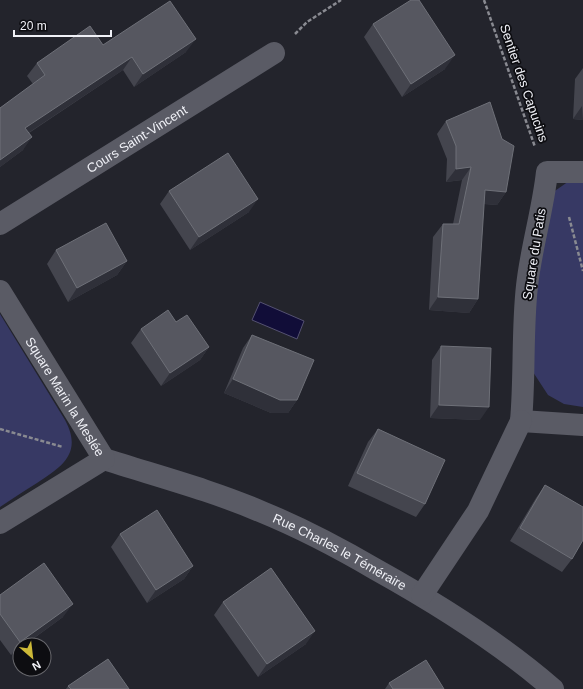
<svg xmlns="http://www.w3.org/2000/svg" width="583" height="689" viewBox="0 0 583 689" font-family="Arial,sans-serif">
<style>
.green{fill:#373964}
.water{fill:#110d38;stroke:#545171}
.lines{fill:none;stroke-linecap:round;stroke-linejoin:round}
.path{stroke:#898a91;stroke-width:2.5;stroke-dasharray:4 2;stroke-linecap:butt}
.street{stroke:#5a5b65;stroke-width:22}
.wall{fill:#44454e}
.shaded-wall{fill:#2f3039}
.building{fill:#565760;stroke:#6e7078}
.labels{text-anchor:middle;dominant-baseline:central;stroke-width:3.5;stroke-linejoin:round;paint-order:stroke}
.street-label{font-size:13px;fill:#f0f1f7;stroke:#0d0d11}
</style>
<rect width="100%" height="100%" fill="#23242c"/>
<path class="green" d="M 572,179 L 583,179 L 583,407 L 564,404 L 548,395 L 533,372 L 531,318 L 549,195 Z
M 0,314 L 65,420 C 83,453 62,467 37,483 C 24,491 12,499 0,507 Z"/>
<path class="water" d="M 260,302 L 304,321 L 297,339 L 252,320 Z"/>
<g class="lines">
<path class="path" d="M 484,0 L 535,147
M 295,34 L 307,22 L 341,0
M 569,217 L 583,271
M 0,429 L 63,447"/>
<g class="street">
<path d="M 583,172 L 547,172 C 543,210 531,248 527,286 C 522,331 525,376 521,421 L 583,425"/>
<path id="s1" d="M 0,224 L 274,53"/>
<path id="s2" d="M 0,291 L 104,459"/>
<path id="s3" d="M 104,459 C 157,476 211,490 262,512 C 301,528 339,548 375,569 C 438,604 499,642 553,689"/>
<path d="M 0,523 L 104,459"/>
<path d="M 422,595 L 478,511 L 521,421"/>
</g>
</g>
<path class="wall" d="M 373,24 L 445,69 L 402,97 L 364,37 Z
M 103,45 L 186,52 L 134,87 L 123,70 L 29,133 L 23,150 L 0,167 L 0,108 L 33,84 L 27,76 L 37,63 Z
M 583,68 L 583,120 L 573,119 L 575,79 Z
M 446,121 L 506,192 L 497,205 L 484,204 L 478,299 L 469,313 L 429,310 L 433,237 L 443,224 L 453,224 L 462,180 L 446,182 L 447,159 L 437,134 Z
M 169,191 L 249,212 L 190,250 L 160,204 Z
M 56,250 L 127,261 L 117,275 L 68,302 L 47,264 Z
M 176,322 L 209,347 L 200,360 L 161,386 L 131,343 L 141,329 Z
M 252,335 L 297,400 L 288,413 L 271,413 L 224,393 L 243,348 Z
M 441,346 L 480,420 L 430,418 L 432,360 Z
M 378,429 L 425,504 L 416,517 L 348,486 L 368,442 Z
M 545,485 L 572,559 L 562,572 L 510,541 L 536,498 Z
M 120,534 L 193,566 L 184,579 L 147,603 L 111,547 Z
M 0,595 L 63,617 L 11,655 L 0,640 Z
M 223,602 L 306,644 L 258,677 L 214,615 Z
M 389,683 L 444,689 L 385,689 Z
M 68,686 L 129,689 L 66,689 Z"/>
<path class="shaded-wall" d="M 196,39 L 186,52 L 134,87 L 143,74 Z
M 455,55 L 445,69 L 402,97 L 411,84 Z
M 132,57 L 123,70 L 16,141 L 25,128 Z
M 582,106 L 583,120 L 573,119 Z
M 32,137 L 23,150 L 0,167 L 0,160 Z
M 471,167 L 462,180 L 446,182 L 456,169 Z
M 485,190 L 506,192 L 497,205 L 476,203 Z
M 258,199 L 249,212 L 190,250 L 199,237 Z
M 127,261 L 117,275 L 68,302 L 77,288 Z
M 438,297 L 478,299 L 469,313 L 429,310 Z
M 209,347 L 200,360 L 161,386 L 170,373 Z
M 233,379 L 297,400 L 288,413 L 271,413 L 224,393 Z
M 439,405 L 489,407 L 480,420 L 430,418 Z
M 193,566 L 184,579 L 147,603 L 156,590 Z
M 73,604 L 63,617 L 24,645 L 20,645 L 20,648 L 11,655 L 20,642 Z
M 315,631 L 306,644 L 258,677 L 267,664 Z"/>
<path class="building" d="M 411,0 L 419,0 L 455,55 L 411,84 L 373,24 Z
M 170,1 L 196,39 L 143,74 L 132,57 L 25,128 L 32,137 L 0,160 L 0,108 L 45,75 L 37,63 L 90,26 L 103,45 Z
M 490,102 L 502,139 L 514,146 L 506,192 L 485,190 L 478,299 L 438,297 L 443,224 L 459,224 L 471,167 L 456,169 L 456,146 L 446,121 Z
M 228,153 L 258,199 L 199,237 L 169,191 Z
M 106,223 L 127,261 L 77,288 L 56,250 Z
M 168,310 L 176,322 L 187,315 L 209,347 L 170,373 L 141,329 Z
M 252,335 L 314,360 L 297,400 L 280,400 L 233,379 Z
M 441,346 L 491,348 L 489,407 L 439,405 Z
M 378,429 L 445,460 L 425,504 L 357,473 Z
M 545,485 L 583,507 L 583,540 L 572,559 L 520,528 Z
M 157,510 L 193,566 L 156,590 L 120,534 Z
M 44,563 L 73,604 L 20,642 L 0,614 L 0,595 Z
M 271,568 L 315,631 L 267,664 L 223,602 Z
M 108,659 L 129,689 L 71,689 L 68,686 Z
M 426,660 L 444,689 L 393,689 L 389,683 Z"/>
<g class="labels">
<g class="street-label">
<text transform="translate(524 83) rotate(71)">Sentier des Capucins</text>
<text stroke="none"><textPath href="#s1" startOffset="161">Cours Saint-Vincent</textPath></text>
<text transform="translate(534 254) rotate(-81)">Square du Patis</text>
<text stroke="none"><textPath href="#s2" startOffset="124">Square Marin la Meslée</textPath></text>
<text stroke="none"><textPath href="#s3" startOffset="254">Rue Charles le Téméraire</textPath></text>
</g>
</g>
<g transform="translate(32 657) rotate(152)"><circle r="19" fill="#0d0d11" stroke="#68686d"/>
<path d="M0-3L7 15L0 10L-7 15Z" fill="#cdb938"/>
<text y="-6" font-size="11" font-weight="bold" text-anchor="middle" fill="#f0f1f7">N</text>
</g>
<path d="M14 30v6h97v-6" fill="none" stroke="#f0f1f7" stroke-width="2"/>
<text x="20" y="30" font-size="12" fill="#f0f1f7" stroke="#0d0d11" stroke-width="3" paint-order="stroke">20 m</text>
</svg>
